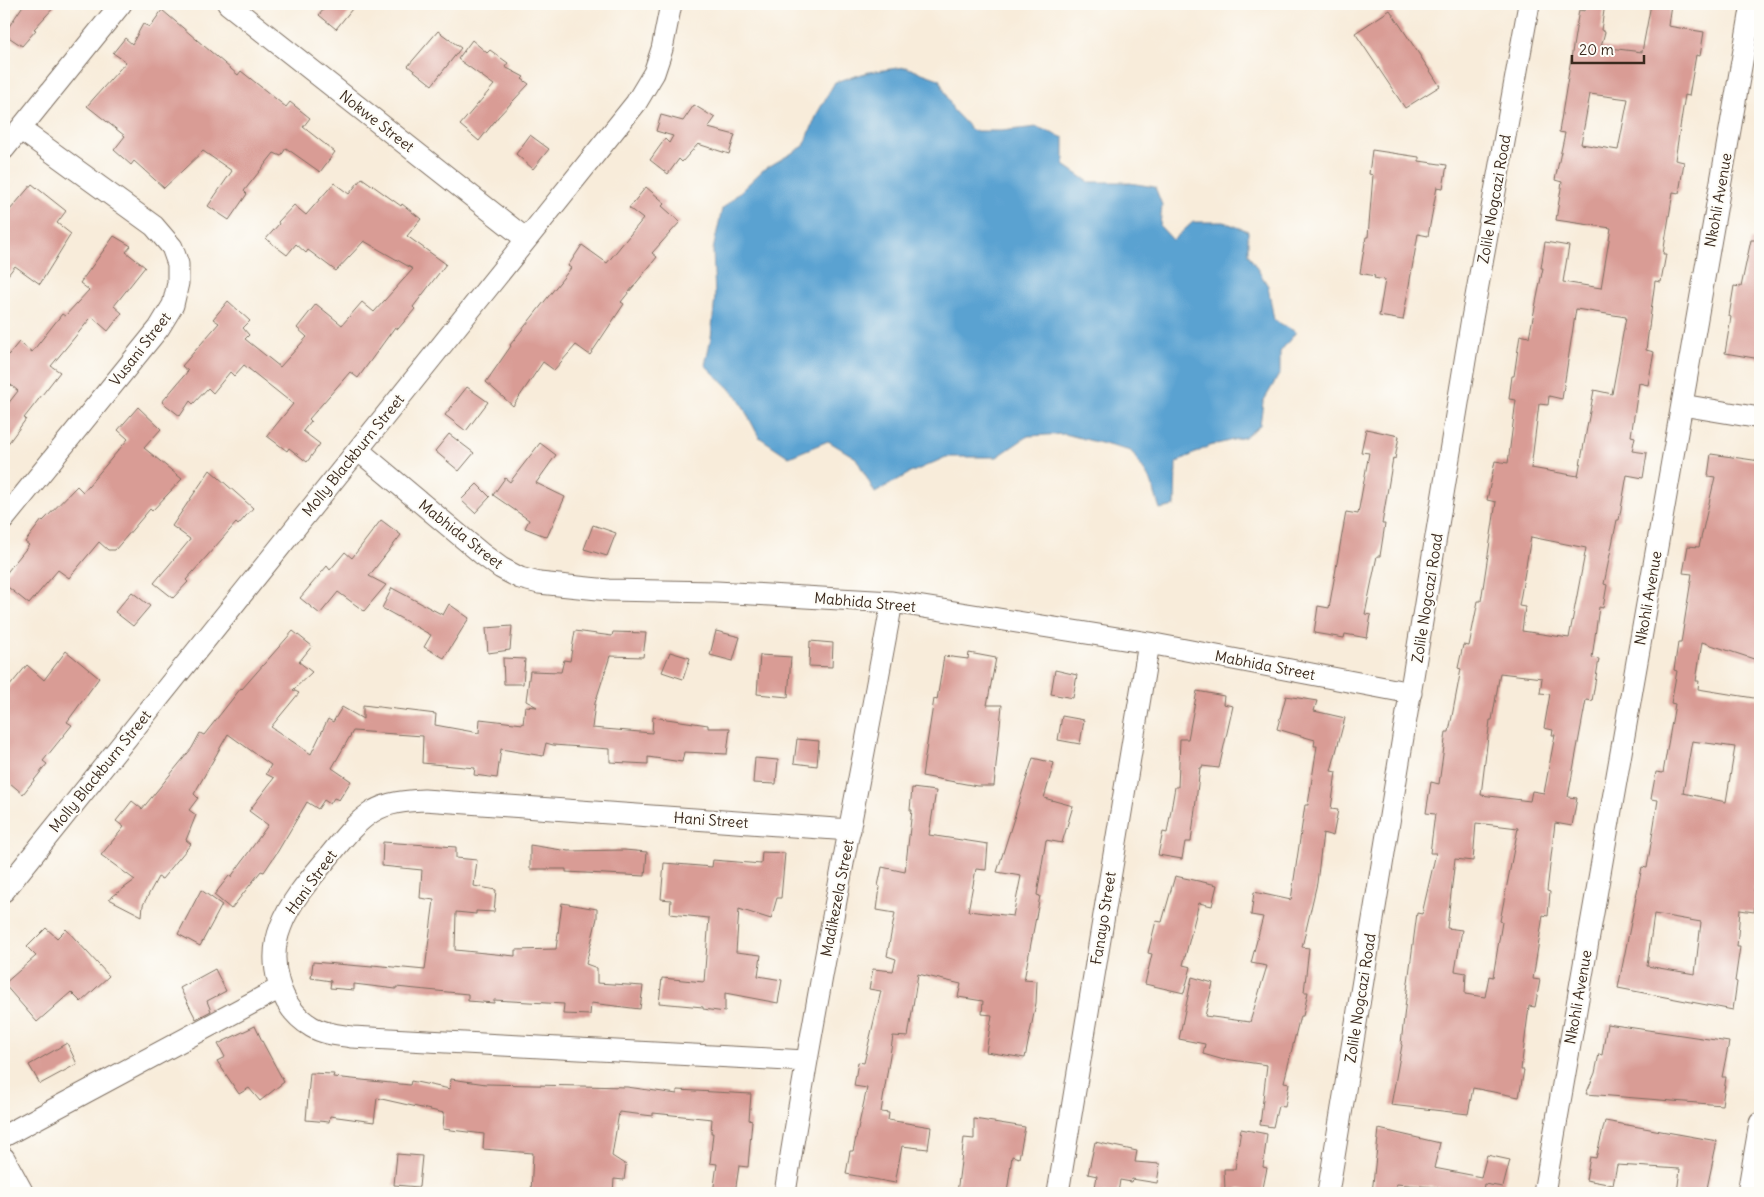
<svg xmlns="http://www.w3.org/2000/svg" width="1764" height="1197" viewBox="0 0 1764 1197" font-family="Delius,sans-serif">
<style>
.water{fill:#5aa2d1;stroke:#4a6678}
.building{fill:#d99c95;fill-rule:evenodd}
.lines{fill:none;stroke-linecap:round;stroke-linejoin:round}
.street-casing{stroke:#7d6e60;stroke-width:23}
.street{stroke:#fff;stroke-width:21}
.labels{text-anchor:middle;dominant-baseline:central;stroke-width:4.5;stroke-linejoin:round;paint-order:stroke}
.street-label{font-size:15px;fill:#3b2a1e;stroke:#fdfcf7}
</style>
<rect width="100%" height="100%" fill="#fdfcf7"/>
<filter id="ink" filterUnits="userSpaceOnUse"><feTurbulence type="fractalNoise" baseFrequency=".02" numOctaves="2"/><feDisplacementMap in="SourceGraphic" scale="10" xChannelSelector="R" yChannelSelector="G"/><feConvolveMatrix kernelMatrix="1 2 1 2 8 2 1 2 1" color-interpolation-filters="sRGB"/></filter>
<filter id="wash" filterUnits="userSpaceOnUse"><feTurbulence type="fractalNoise" baseFrequency=".0096" numOctaves="4" result="noise"/><feDisplacementMap in="SourceGraphic" scale="20" xChannelSelector="R" yChannelSelector="G"/><feGaussianBlur stdDeviation="1.12" result="paint"/><feColorMatrix in="noise" values="0 0 0 0 0 0 0 0 0 0 0 0 0 0 0 0 0 1.4 0 .05"/><feComposite in="paint" operator="in"/></filter>
<g filter="url(#wash)">
<rect width="100%" height="100%" fill="#f8ecda"/>
<path class="water" d="M 905,67 L 939,79 L 953,110 L 973,131 L 1001,131 L 1037,127 L 1064,138 L 1064,165 L 1089,182 L 1123,182 L 1155,187 L 1162,205 L 1160,226 L 1173,240 L 1193,222 L 1224,222 L 1248,231 L 1248,254 L 1268,286 L 1274,320 L 1296,332 L 1280,352 L 1280,373 L 1263,402 L 1260,425 L 1245,437 L 1209,446 L 1176,463 L 1175,506 L 1160,509 L 1151,481 L 1131,451 L 1065,434 L 1028,436 L 997,457 L 946,457 L 908,474 L 875,493 L 856,458 L 828,441 L 789,457 L 759,437 L 738,397 L 705,365 L 711,338 L 715,297 L 713,250 L 722,209 L 763,170 L 804,146 L 818,112 L 835,82 L 869,72 Z"/>
<g id="blocks">
<path class="building" d="M 24,4 L 57,4 L 34,29 L 36,30 L 22,46 L 4,34 Z
M 328,4 L 356,4 L 336,29 L 319,15 Z
M 1586,4 L 1605,4 L 1601,30 L 1605,32 L 1601,47 L 1642,52 L 1651,4 L 1671,4 L 1668,26 L 1704,32 L 1700,56 L 1696,55 L 1689,96 L 1685,95 L 1675,160 L 1684,162 L 1679,193 L 1673,192 L 1663,254 L 1666,254 L 1661,282 L 1655,281 L 1646,350 L 1654,352 L 1648,385 L 1639,383 L 1631,436 L 1635,437 L 1632,451 L 1647,453 L 1643,478 L 1627,475 L 1619,520 L 1617,520 L 1604,584 L 1607,585 L 1603,608 L 1599,607 L 1592,658 L 1599,659 L 1592,701 L 1586,700 L 1568,797 L 1577,798 L 1572,826 L 1555,823 L 1547,891 L 1550,892 L 1548,916 L 1543,915 L 1533,979 L 1540,980 L 1535,1007 L 1529,1006 L 1521,1070 L 1524,1070 L 1519,1097 L 1473,1088 L 1468,1114 L 1391,1105 L 1402,1045 L 1401,1044 L 1407,990 L 1417,913 L 1422,914 L 1436,853 L 1430,853 L 1435,814 L 1426,813 L 1431,782 L 1439,784 L 1446,732 L 1449,732 L 1461,669 L 1458,668 L 1463,645 L 1469,646 L 1478,601 L 1481,601 L 1496,502 L 1487,500 L 1495,461 L 1508,463 L 1516,400 L 1509,399 L 1512,376 L 1514,376 L 1520,335 L 1529,337 L 1543,268 L 1541,268 L 1545,242 L 1569,246 L 1563,282 L 1601,288 L 1611,228 L 1556,220 L 1562,182 L 1555,180 L 1565,133 L 1559,132 L 1579,10 L 1585,11 ZM 1590,94 L 1628,99 L 1618,150 L 1581,144 ZM 1576,309 L 1626,317 L 1612,394 L 1594,390 L 1578,476 L 1531,468 L 1539,404 L 1548,405 L 1549,396 L 1562,399 ZM 1531,537 L 1586,548 L 1569,638 L 1522,631 L 1525,607 L 1519,606 ZM 1500,673 L 1542,678 L 1540,693 L 1550,694 L 1544,728 L 1553,730 L 1552,735 L 1555,735 L 1544,793 L 1532,791 L 1530,801 L 1481,795 L 1490,720 L 1492,720 ZM 1476,823 L 1518,828 L 1500,921 L 1502,922 L 1493,977 L 1489,976 L 1485,997 L 1465,994 L 1466,973 L 1455,971 L 1462,930 L 1447,928 L 1455,859 L 1473,861 Z
M 162,10 L 238,75 L 241,71 L 286,107 L 290,102 L 310,118 L 303,127 L 335,152 L 320,172 L 286,148 L 281,156 L 274,153 L 244,191 L 247,194 L 229,220 L 208,206 L 232,171 L 203,151 L 164,188 L 134,161 L 131,165 L 114,150 L 125,136 L 87,106 L 126,62 L 113,53 L 125,38 L 132,44 L 143,24 L 150,27 Z
M 1390,10 L 1440,86 L 1405,108 L 1355,33 Z
M 438,31 L 461,48 L 432,85 L 408,66 Z
M 472,40 L 487,53 L 490,50 L 508,63 L 505,67 L 524,77 L 522,79 L 529,84 L 498,117 L 479,141 L 460,125 L 494,85 L 458,59 Z
M 694,105 L 715,118 L 708,128 L 735,135 L 729,154 L 698,144 L 682,162 L 679,159 L 668,174 L 650,160 L 665,139 L 669,143 L 673,136 L 656,131 L 661,115 L 683,121 Z
M 530,135 L 549,149 L 533,169 L 516,154 Z
M 1372,150 L 1419,157 L 1419,161 L 1447,165 L 1443,188 L 1437,187 L 1428,236 L 1418,234 L 1403,320 L 1379,316 L 1385,280 L 1374,278 L 1375,276 L 1360,273 L 1366,237 L 1368,237 L 1373,175 L 1369,174 Z
M 362,178 L 401,206 L 402,204 L 421,219 L 407,236 L 446,264 L 413,307 L 415,309 L 398,329 L 395,327 L 358,378 L 350,372 L 309,419 L 311,421 L 303,431 L 320,444 L 307,462 L 289,448 L 287,451 L 267,436 L 293,404 L 244,365 L 234,376 L 230,372 L 213,393 L 208,388 L 193,404 L 190,401 L 180,416 L 162,402 L 188,371 L 182,366 L 219,323 L 213,319 L 228,301 L 250,321 L 243,328 L 249,335 L 245,339 L 280,367 L 307,337 L 297,328 L 316,304 L 342,325 L 362,302 L 374,312 L 413,269 L 364,241 L 336,271 L 308,250 L 306,253 L 296,244 L 287,255 L 266,239 L 279,224 L 278,222 L 294,205 L 306,215 L 334,183 L 349,194 Z
M 32,184 L 66,211 L 57,223 L 71,234 L 40,284 L 15,266 L 4,280 L 4,217 Z
M 646,187 L 665,203 L 662,206 L 680,222 L 652,253 L 657,257 L 621,302 L 624,304 L 590,355 L 576,345 L 554,370 L 543,362 L 513,406 L 486,382 L 511,346 L 510,345 L 571,268 L 568,266 L 582,245 L 607,263 L 643,219 L 629,208 Z
M 114,236 L 131,246 L 126,252 L 145,267 L 114,306 L 122,313 L 108,331 L 92,317 L 89,320 L 51,366 L 60,372 L 24,418 L 26,419 L 4,449 L 4,402 L 7,405 L 18,391 L 4,379 L 4,360 L 19,342 L 32,352 L 62,314 L 65,316 L 89,290 L 80,283 Z
M 1751,240 L 1760,240 L 1760,359 L 1725,353 L 1731,317 L 1729,316 L 1734,286 L 1741,287 Z
M 467,387 L 488,402 L 466,431 L 445,415 Z
M 138,407 L 161,429 L 144,448 L 182,479 L 152,511 L 150,509 L 115,550 L 108,550 L 99,542 L 69,578 L 58,570 L 29,604 L 4,584 L 4,576 L 29,545 L 25,542 L 42,520 L 43,521 L 77,486 L 83,492 L 128,439 L 118,430 Z
M 1366,429 L 1399,436 L 1395,459 L 1393,458 L 1382,524 L 1385,524 L 1380,556 L 1377,556 L 1365,614 L 1371,615 L 1367,638 L 1345,634 L 1344,638 L 1314,633 L 1318,606 L 1329,608 L 1346,512 L 1358,514 L 1369,453 L 1361,452 Z
M 449,434 L 474,453 L 459,471 L 435,451 Z
M 540,443 L 556,455 L 536,483 L 565,497 L 547,537 L 525,528 L 529,520 L 493,495 L 505,478 L 510,482 Z
M 1711,454 L 1760,461 L 1760,661 L 1702,642 L 1696,681 L 1699,681 L 1698,689 L 1760,699 L 1760,852 L 1754,891 L 1757,891 L 1754,912 L 1740,910 L 1737,947 L 1740,947 L 1735,981 L 1737,982 L 1733,1010 L 1618,988 L 1642,867 L 1647,868 L 1658,800 L 1651,799 L 1656,772 L 1663,773 L 1675,704 L 1671,703 L 1677,671 L 1674,670 L 1678,643 L 1681,643 L 1692,574 L 1683,573 L 1688,546 L 1699,547 L 1715,477 L 1708,476 ZM 1692,741 L 1735,747 L 1726,802 L 1683,793 ZM 1654,914 L 1701,922 L 1695,974 L 1647,966 Z
M 210,470 L 253,508 L 238,525 L 236,523 L 186,580 L 188,582 L 173,598 L 154,583 L 189,541 L 190,539 L 172,526 Z
M 477,484 L 490,497 L 475,513 L 461,500 Z
M 381,520 L 401,535 L 369,576 L 386,585 L 364,611 L 338,592 L 320,614 L 300,598 L 327,566 L 330,570 L 345,552 L 352,558 Z
M 593,525 L 616,533 L 607,556 L 584,549 Z
M 392,588 L 443,615 L 449,604 L 469,618 L 444,658 L 424,647 L 431,635 L 382,608 Z
M 132,592 L 150,606 L 133,626 L 115,612 Z
M 512,626 L 510,650 L 488,653 L 486,628 Z
M 293,631 L 312,646 L 299,662 L 312,672 L 293,690 L 299,693 L 271,727 L 311,754 L 328,719 L 333,722 L 342,707 L 363,719 L 363,705 L 436,714 L 435,725 L 479,733 L 480,719 L 523,724 L 525,706 L 537,707 L 526,701 L 530,671 L 561,672 L 564,660 L 570,661 L 575,631 L 612,636 L 613,632 L 646,633 L 643,657 L 610,656 L 595,703 L 592,728 L 652,733 L 653,717 L 708,725 L 708,728 L 730,728 L 727,754 L 684,752 L 682,762 L 648,757 L 648,764 L 610,762 L 610,749 L 553,745 L 546,743 L 543,756 L 501,749 L 497,778 L 474,775 L 475,768 L 422,763 L 423,736 L 353,731 L 332,768 L 351,781 L 339,800 L 334,798 L 330,804 L 324,800 L 318,809 L 307,802 L 278,851 L 264,872 L 261,871 L 231,909 L 214,895 L 229,876 L 231,877 L 268,825 L 249,811 L 274,778 L 266,774 L 271,765 L 228,734 L 194,794 L 198,798 L 189,810 L 196,815 L 186,840 L 191,844 L 162,879 L 158,877 L 143,905 L 142,916 L 109,899 L 135,880 L 101,855 L 124,827 L 116,821 L 132,801 L 142,809 L 192,748 L 200,733 L 204,735 L 241,688 L 242,689 Z
M 716,631 L 740,637 L 733,661 L 710,655 Z
M 810,641 L 833,643 L 832,667 L 809,666 Z
M 66,651 L 99,678 L 67,722 L 72,725 L 43,761 L 47,764 L 23,794 L 4,778 L 4,693 L 27,665 L 44,680 Z
M 670,652 L 690,658 L 683,679 L 662,672 Z
M 969,653 L 996,658 L 987,705 L 1002,705 L 994,786 L 977,786 L 922,776 L 934,699 L 937,700 L 944,656 L 968,659 Z
M 760,655 L 791,657 L 788,697 L 757,694 Z
M 503,658 L 525,659 L 523,684 L 504,684 Z
M 1055,670 L 1077,675 L 1073,698 L 1051,694 Z
M 1197,691 L 1224,696 L 1223,704 L 1233,706 L 1219,768 L 1202,766 L 1202,768 L 1200,768 L 1191,842 L 1185,842 L 1182,859 L 1158,855 L 1163,832 L 1167,833 L 1175,787 L 1178,787 L 1180,739 L 1188,739 Z
M 1286,696 L 1317,701 L 1314,711 L 1345,718 L 1331,771 L 1336,772 L 1331,809 L 1338,810 L 1333,836 L 1323,833 L 1317,883 L 1302,947 L 1309,948 L 1304,992 L 1308,992 L 1303,1016 L 1300,1016 L 1284,1082 L 1289,1083 L 1285,1107 L 1278,1106 L 1273,1127 L 1260,1125 L 1267,1065 L 1225,1059 L 1224,1060 L 1203,1054 L 1205,1044 L 1179,1039 L 1192,977 L 1213,983 L 1205,1016 L 1250,1022 L 1267,966 L 1251,963 L 1263,917 L 1251,915 L 1254,892 L 1291,900 L 1305,805 L 1308,805 L 1317,746 L 1314,746 L 1315,740 L 1277,729 Z
M 1062,716 L 1084,720 L 1080,744 L 1058,740 Z
M 797,739 L 819,741 L 817,766 L 794,763 Z
M 755,758 L 778,760 L 776,784 L 753,783 Z
M 1033,758 L 1054,763 L 1044,798 L 1073,806 L 1062,843 L 1046,840 L 1037,895 L 1040,896 L 1024,980 L 1037,981 L 1036,1003 L 1025,1058 L 986,1052 L 992,1015 L 982,1014 L 983,1001 L 958,997 L 961,984 L 918,974 L 908,1037 L 893,1036 L 881,1112 L 889,1113 L 888,1120 L 931,1127 L 928,1149 L 902,1146 L 895,1183 L 846,1174 L 850,1151 L 853,1151 L 867,1088 L 854,1086 L 858,1062 L 864,1063 L 881,991 L 869,989 L 873,969 L 893,971 L 896,959 L 887,956 L 895,913 L 877,910 L 880,887 L 878,886 L 882,867 L 905,872 L 912,810 L 910,810 L 912,788 L 936,791 L 929,835 L 988,844 L 986,870 L 976,869 L 968,911 L 1013,916 L 1021,876 L 997,872 Z
M 383,842 L 456,847 L 456,858 L 477,860 L 474,886 L 496,890 L 494,912 L 476,911 L 476,914 L 456,912 L 455,950 L 515,956 L 515,950 L 556,949 L 562,903 L 597,909 L 597,918 L 586,964 L 597,968 L 597,983 L 643,986 L 640,1009 L 591,1003 L 590,1015 L 563,1014 L 564,1004 L 494,1000 L 494,1003 L 468,1001 L 468,994 L 396,987 L 396,989 L 354,984 L 354,990 L 330,988 L 331,981 L 311,978 L 313,962 L 372,967 L 372,965 L 425,970 L 434,900 L 420,898 L 422,870 L 382,866 Z
M 530,845 L 568,851 L 624,850 L 647,852 L 645,876 L 566,872 L 566,869 L 530,869 Z
M 762,852 L 785,853 L 781,898 L 777,898 L 771,919 L 739,909 L 736,952 L 761,955 L 758,976 L 782,980 L 778,1003 L 725,993 L 725,1012 L 703,1009 L 703,1007 L 659,1003 L 662,978 L 704,982 L 709,918 L 670,914 L 671,900 L 661,899 L 664,863 L 712,867 L 713,860 L 761,864 Z
M 1175,876 L 1217,885 L 1212,906 L 1199,903 L 1183,965 L 1191,967 L 1184,993 L 1145,984 L 1152,954 L 1148,953 L 1156,921 L 1162,922 Z
M 201,890 L 222,905 L 200,946 L 178,934 Z
M 46,928 L 57,938 L 66,929 L 109,976 L 81,1002 L 71,992 L 37,1022 L 4,984 L 36,956 L 27,947 Z
M 215,969 L 226,991 L 207,1001 L 211,1011 L 196,1019 L 180,988 Z
M 1607,1024 L 1729,1042 L 1722,1077 L 1726,1077 L 1722,1105 L 1586,1094 L 1595,1073 L 1599,1054 L 1602,1055 Z
M 255,1026 L 264,1045 L 284,1082 L 260,1101 L 249,1088 L 239,1094 L 217,1061 L 225,1057 L 218,1044 Z
M 67,1043 L 77,1064 L 40,1084 L 29,1065 Z
M 310,1073 L 334,1074 L 333,1077 L 410,1085 L 411,1081 L 450,1089 L 451,1079 L 486,1084 L 627,1087 L 677,1094 L 677,1090 L 751,1094 L 749,1120 L 752,1121 L 748,1167 L 739,1166 L 735,1193 L 713,1193 L 717,1164 L 710,1163 L 713,1133 L 711,1133 L 712,1119 L 653,1113 L 653,1116 L 619,1112 L 612,1156 L 626,1165 L 624,1180 L 614,1179 L 613,1193 L 531,1193 L 533,1153 L 483,1149 L 484,1134 L 443,1129 L 444,1113 L 377,1098 L 374,1122 L 330,1116 L 329,1122 L 306,1120 Z
M 974,1119 L 1025,1127 L 1019,1158 L 1012,1156 L 1007,1193 L 957,1193 L 964,1138 L 974,1139 Z
M 1605,1121 L 1717,1141 L 1706,1193 L 1677,1193 L 1680,1169 L 1617,1165 L 1613,1185 L 1586,1180 L 1590,1157 L 1596,1158 Z
M 1241,1129 L 1267,1134 L 1263,1167 L 1267,1168 L 1262,1193 L 1240,1189 L 1225,1189 L 1224,1169 L 1235,1169 Z
M 1379,1129 L 1440,1143 L 1434,1168 L 1481,1177 L 1487,1155 L 1510,1160 L 1503,1187 L 1484,1184 L 1483,1191 L 1396,1184 L 1396,1193 L 1372,1193 Z
M 1095,1142 L 1137,1151 L 1135,1162 L 1160,1164 L 1157,1183 L 1132,1179 L 1131,1182 L 1120,1180 L 1118,1193 L 1094,1193 L 1097,1176 L 1088,1174 Z
M 397,1154 L 422,1156 L 419,1187 L 394,1185 Z"/>
</g>
</g>
<g filter="url(#ink)">
<use href="#blocks" fill-opacity="0" stroke="#7d6e60" stroke-width="1"/>
<g class="lines">
<defs>
<path id="street" d="M 228,4 L 526,239
M 4,149 L 121,4
M 1682,405 L 1760,418
M 358,450 L 482,554 L 501,568 L 520,578 L 539,583 L 608,590 L 716,592 L 892,602 L 1149,643 L 1411,693
M 4,519 L 159,328 L 173,305 L 178,283 L 178,264 L 172,247 L 154,226 L 20,129
M 4,891 L 636,103 L 654,73 L 662,49 L 671,4
M 806,1061 L 352,1037 C 338,1035 324,1034 312,1027 C 278,1007 267,961 281,926 C 290,902 309,880 325,861 C 340,843 353,824 372,812 C 388,802 406,801 424,800 L 850,830
M 4,1136 L 280,988
M 4,1158 L 23,1193
M 785,1193 C 816,995 856,799 892,602
M 1058,1193 L 1149,643
M 1328,1193 L 1471,324 L 1529,4
M 1544,1193 L 1752,4
M 1748,1193 L 1760,1123"/>
</defs>
<use href="#street" class="street-casing"/>
<use href="#street" class="street"/>
</g>
</g>
<g class="labels">
<g class="street-label">
<text transform="translate(377 121) rotate(38)">Nokwe Street</text>
<text transform="translate(1494 199) rotate(-80)">Zolile Nogcazi Road</text>
<text transform="translate(1718 200) rotate(-80)">Nkohli Avenue</text>
<text transform="translate(140 349) rotate(-52)">Vusani Street</text>
<text transform="translate(353 455) rotate(-51)">Molly Blackburn Street</text>
<text transform="translate(461 534) rotate(38)">Mabhida Street</text>
<text transform="translate(1427 598) rotate(-81)">Zolile Nogcazi Road</text>
<text transform="translate(1648 598) rotate(-80)">Nkohli Avenue</text>
<text transform="translate(865 602) rotate(5)">Mabhida Street</text>
<text transform="translate(1265 665) rotate(11)">Mabhida Street</text>
<text transform="translate(100 771) rotate(-51)">Molly Blackburn Street</text>
<text transform="translate(711 820) rotate(4)">Hani Street</text>
<text transform="translate(311 882) rotate(-54)">Hani Street</text>
<text transform="translate(837 898) rotate(-79)">Madikezela Street</text>
<text transform="translate(1103 918) rotate(-81)">Fanayo Street</text>
<text transform="translate(1578 997) rotate(-80)">Nkohli Avenue</text>
<text transform="translate(1360 998) rotate(-81)">Zolile Nogcazi Road</text>
</g>
</g>
<rect width="1764" height="1197" fill="none" stroke="#fdfcf7" stroke-width="20"/>
<path d="M1572 55v8h72v-8" fill="none" stroke="#3b2a1e" stroke-width="2.5"/>
<text x="1579" y="55" font-size="15" fill="#3b2a1e" stroke="#fdfcf7" stroke-width="4" paint-order="stroke">20 m</text>
</svg>
